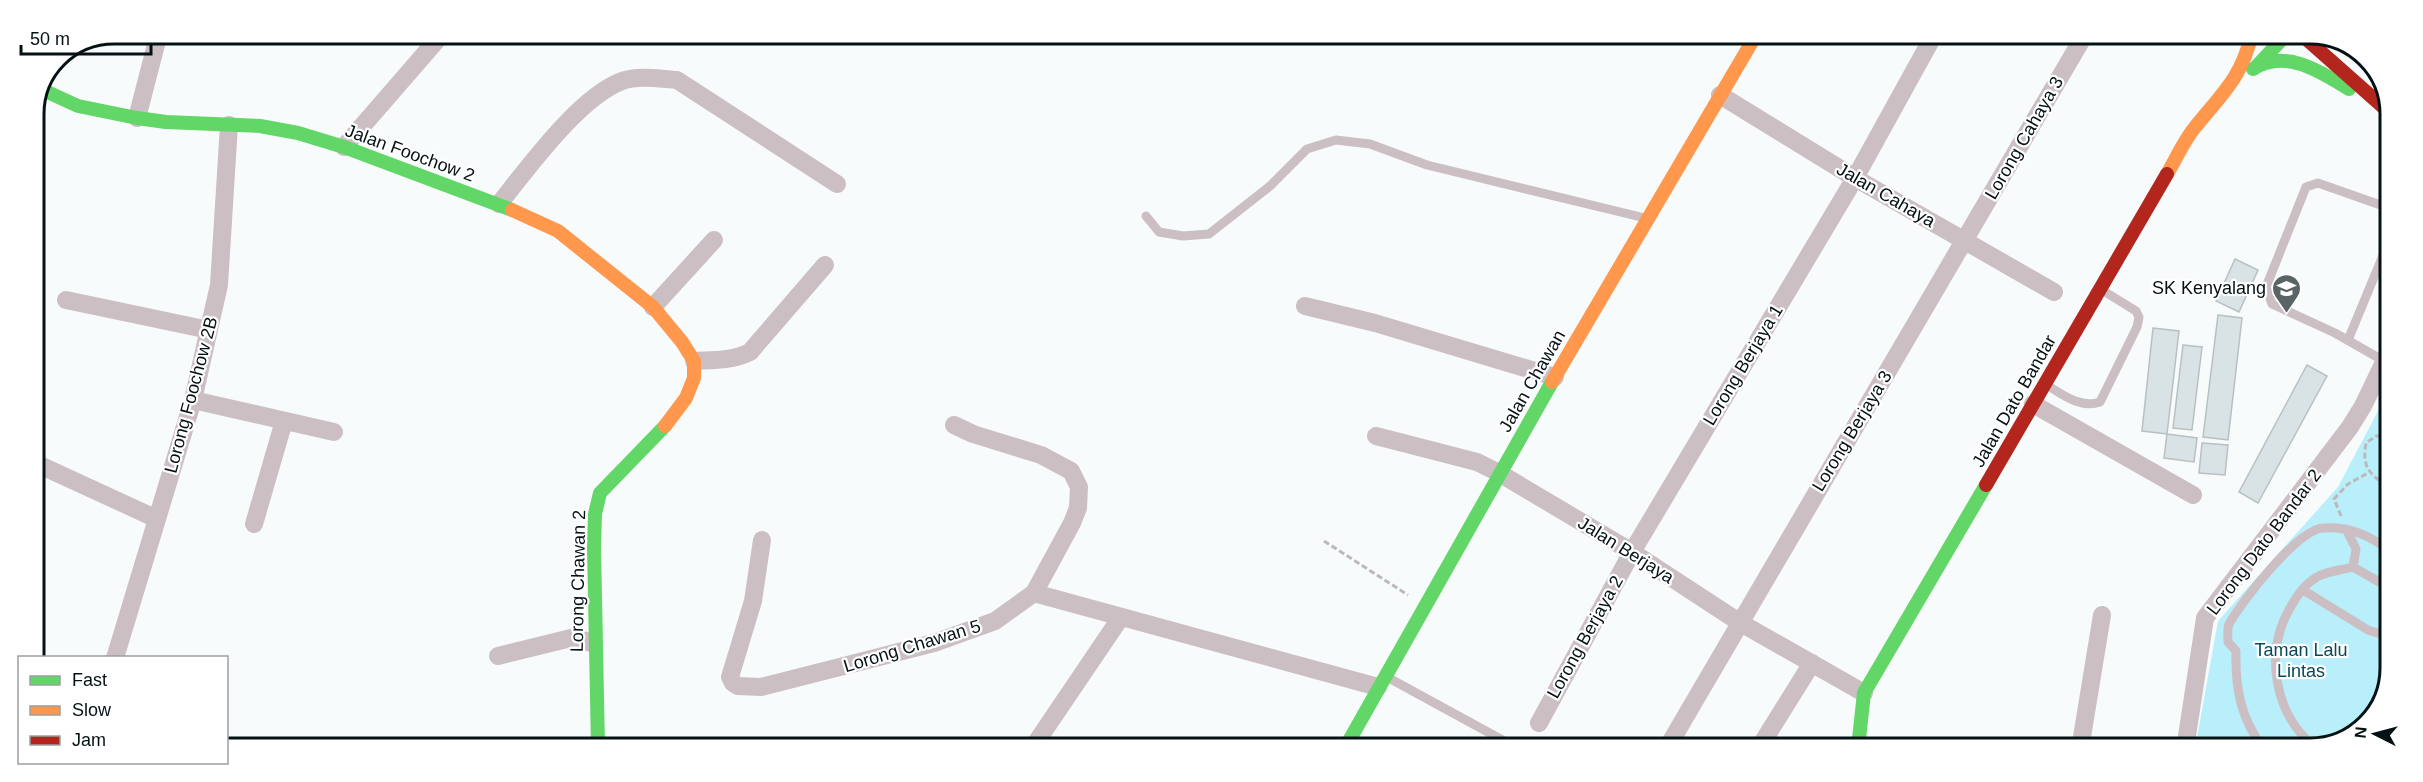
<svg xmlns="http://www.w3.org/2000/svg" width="2423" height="782" viewBox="0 0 2423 782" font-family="Helvetica,sans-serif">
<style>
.green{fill:#b9eefb}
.building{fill:#d9e2e4;stroke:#b8c0c2;stroke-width:1.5}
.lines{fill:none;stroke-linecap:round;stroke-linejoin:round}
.path{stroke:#beb8bb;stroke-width:3;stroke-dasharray:6 3;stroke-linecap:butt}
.lane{stroke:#ccbfc3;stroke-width:9}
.street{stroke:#ccbfc3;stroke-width:18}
.fast{stroke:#63d668;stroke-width:14}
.slow{stroke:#ff974d;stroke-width:14}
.jam{stroke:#b3261e;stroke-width:14}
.labels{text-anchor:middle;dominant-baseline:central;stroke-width:4.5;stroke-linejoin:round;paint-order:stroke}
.street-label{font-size:18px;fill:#051215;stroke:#fff}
.poi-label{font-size:18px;fill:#051215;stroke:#fff;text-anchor:end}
.park-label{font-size:18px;fill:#074956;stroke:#fff}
.rim{fill:none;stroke:#051215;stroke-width:3}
</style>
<rect width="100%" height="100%" fill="#f7fbfc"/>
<path class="green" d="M 2389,390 L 2387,690 L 2358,733 L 2310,749 L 2195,749 L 2218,621 L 2338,487 Z"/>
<path class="building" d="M 2235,259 L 2258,270 L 2239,312 L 2216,301 Z
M 2218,315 L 2242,318 L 2228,440 L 2203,437 Z
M 2153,328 L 2179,331 L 2167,434 L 2142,431 Z
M 2183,345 L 2202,347 L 2192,430 L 2173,428 Z
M 2307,365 L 2327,376 L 2258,503 L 2239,492 Z
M 2167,434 L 2197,438 L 2194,462 L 2164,458 Z
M 2202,443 L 2228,445 L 2225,475 L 2199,473 Z"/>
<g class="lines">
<path class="path" d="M 2388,480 L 2380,481 C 2365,470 2363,461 2366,443 L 2376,436 L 2388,435
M 2341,516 L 2334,499 L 2348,484 L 2368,473
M 1324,541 L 1408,595"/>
<path class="lane" d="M 1146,216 L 1159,232 L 1183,236 L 1209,234 L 1270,186 L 1307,149 L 1336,140 L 1370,144 L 1427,165 L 1645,218
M 2348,340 L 2389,241
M 2384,361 L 2335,333 L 2272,304 L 2266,287 L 2306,187 L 2318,183 L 2389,208
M 2047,385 C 2063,395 2081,409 2100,402 L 2137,327 L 2139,317 L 2136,311 L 2102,290
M 2346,529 L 2356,549 L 2353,567
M 2303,590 L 2368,630 L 2387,636
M 1387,677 L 1517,748
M 2315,747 C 2274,714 2264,653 2290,608 C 2296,597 2306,583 2317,577 C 2327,571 2342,570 2353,567 L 2388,587
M 2264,749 C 2241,720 2235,688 2236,651 L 2228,642 C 2228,636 2227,629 2229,624 C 2242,601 2297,530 2323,528 C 2348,526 2368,535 2388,549"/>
<path class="street" d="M 1720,95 L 1855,178 L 2054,292
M 137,118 L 159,33
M 344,147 L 443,33
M 499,204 C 528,168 579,97 622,81 C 638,75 661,79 677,80 L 837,184
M 66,300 L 209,330
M 1305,306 L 1375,323 L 1555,377
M 653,307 L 714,240
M 694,361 C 713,360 732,361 750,352 L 825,265
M 193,400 L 334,432
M 2033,404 L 2193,495
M 1376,436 L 1477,462 L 1499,473 L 1632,552 L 1739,622 L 1864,693
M 33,462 L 157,519
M 254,524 L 284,421
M 762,540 L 753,601 L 730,677 L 733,683 L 738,686 L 761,687 L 934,643 L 995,621 L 1034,593 L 1072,523 L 1078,508 L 1079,487 L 1071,471 L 1041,455 L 973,434 L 954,425
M 1034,593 L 1378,687
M 498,656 L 575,637 L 594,644
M 115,658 L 193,400 L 219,285 L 229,125
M 1539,723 L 1632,552 L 1855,178 L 1934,35
M 1033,747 L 1121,617
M 1667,748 L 2084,36
M 1759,748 L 1812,663
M 2080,749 L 2102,615
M 2185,749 L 2205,618 L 2350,427 L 2363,406 L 2389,352"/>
<path class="fast" d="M 2257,66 L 2285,36
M 2253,69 C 2286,48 2321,72 2349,89
M 43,90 L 78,106 L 137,118 L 166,122 L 260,126 L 298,133 L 344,147 L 512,210
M 598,747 L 594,547 L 595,514 L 600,493 L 665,426
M 1345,748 L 1552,382
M 1858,748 L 1864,693 L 1986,485"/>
<path class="slow" d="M 2167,174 C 2176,159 2184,140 2196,126 C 2221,95 2242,77 2251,36
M 512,210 L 558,231 L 653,307 L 682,342 L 694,361 L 694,378 L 686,398 L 665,426
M 1552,382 L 1756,35"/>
<path class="jam" d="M 2303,36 L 2390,113
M 1986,485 L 2167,174"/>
</g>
<defs>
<symbol id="school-pin" viewBox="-11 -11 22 30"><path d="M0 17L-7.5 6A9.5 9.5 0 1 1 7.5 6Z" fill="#5a6466" stroke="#fff"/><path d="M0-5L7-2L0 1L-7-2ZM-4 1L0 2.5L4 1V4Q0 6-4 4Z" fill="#fff"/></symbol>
</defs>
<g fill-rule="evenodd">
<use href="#school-pin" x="2270" y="272" width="33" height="45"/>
</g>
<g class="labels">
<g class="street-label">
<text transform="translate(2024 138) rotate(-60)">Lorong Cahaya 3</text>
<text transform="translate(410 153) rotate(20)">Jalan Foochow 2</text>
<text transform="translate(1886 195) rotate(30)">Jalan Cahaya</text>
<text transform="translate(1743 365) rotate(-59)">Lorong Berjaya 1</text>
<text transform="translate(1532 381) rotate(-60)">Jalan Chawan</text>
<text transform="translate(191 395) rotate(-75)">Lorong Foochow 2B</text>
<text transform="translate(2014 401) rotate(-60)">Jalan Dato Bandar</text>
<text transform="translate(1852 431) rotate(-59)">Lorong Berjaya 3</text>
<text transform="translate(2264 542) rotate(-53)">Lorong Dato Bandar 2</text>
<text transform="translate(1626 550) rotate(32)">Jalan Berjaya</text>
<text transform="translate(578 581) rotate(-89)">Lorong Chawan 2</text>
<text transform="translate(1585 637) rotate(-61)">Lorong Berjaya 2</text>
<text transform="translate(912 646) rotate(-17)">Lorong Chawan 5</text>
</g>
<g class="poi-label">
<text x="2266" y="288">SK Kenyalang</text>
</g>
<g class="park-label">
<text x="2301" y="650">Taman Lalu<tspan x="2301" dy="21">Lintas</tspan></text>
</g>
</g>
<path d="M0 0H2423V782H0ZM114 44H2310A70 70 0 0 1 2380 114V668A70 70 0 0 1 2310 738H114A70 70 0 0 1 44 668V114A70 70 0 0 1 114 44Z" fill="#fff" fill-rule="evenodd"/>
<path class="rim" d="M114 44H2310A70 70 0 0 1 2380 114V668A70 70 0 0 1 2310 738H114A70 70 0 0 1 44 668V114A70 70 0 0 1 114 44Z"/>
<rect x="18" y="656" width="210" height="108" fill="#ffffff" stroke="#9ba0a1" stroke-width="1.5"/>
<rect x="30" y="676" width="30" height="9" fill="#63d668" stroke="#9ba0a1" stroke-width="1.5"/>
<text x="72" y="686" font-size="18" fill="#051215">Fast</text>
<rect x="30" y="706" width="30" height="9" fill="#ff974d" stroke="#9ba0a1" stroke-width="1.5"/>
<text x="72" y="716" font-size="18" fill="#051215">Slow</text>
<rect x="30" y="736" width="30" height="9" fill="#b3261e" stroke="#9ba0a1" stroke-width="1.5"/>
<text x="72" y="746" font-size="18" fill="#051215">Jam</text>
<g transform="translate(2375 734) rotate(276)" stroke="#ffffff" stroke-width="4.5" paint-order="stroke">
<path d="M0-4.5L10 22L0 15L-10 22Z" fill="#051215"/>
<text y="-9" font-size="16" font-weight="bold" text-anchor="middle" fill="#051215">N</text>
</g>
<path d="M21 45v9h130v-9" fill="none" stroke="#051215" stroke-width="3"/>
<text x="30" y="45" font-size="18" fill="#051215" stroke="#ffffff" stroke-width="4.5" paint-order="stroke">50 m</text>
</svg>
